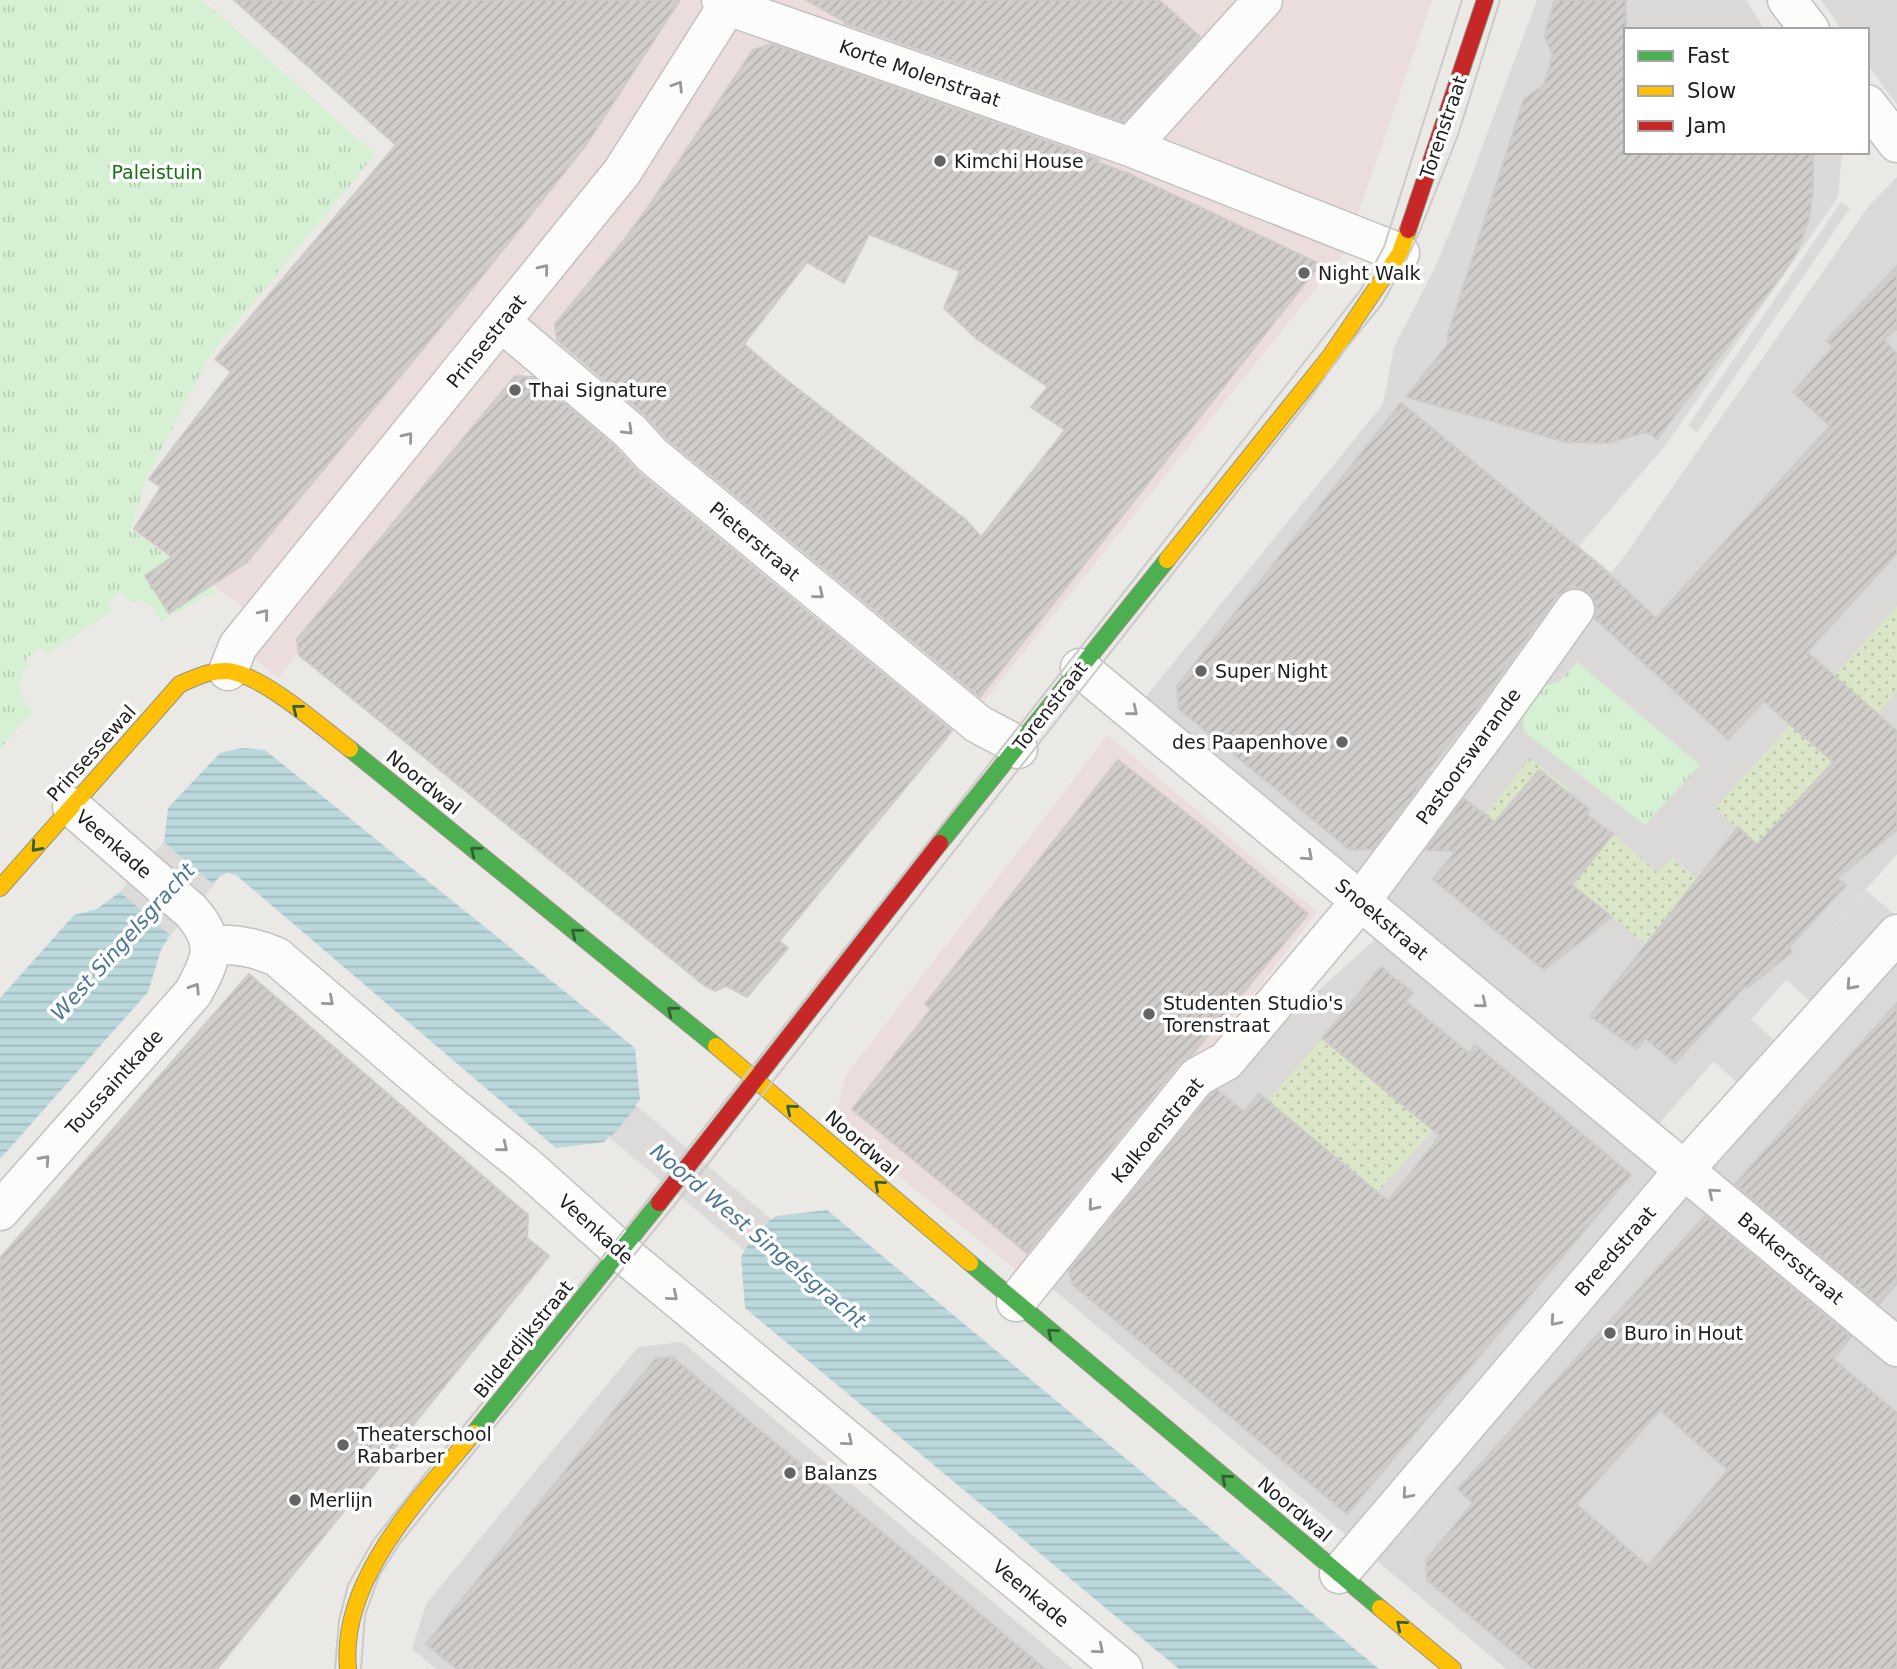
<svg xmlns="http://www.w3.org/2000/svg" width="1897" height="1669" viewBox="0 0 1897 1669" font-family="'DejaVu Sans',sans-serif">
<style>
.residential{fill:#dad9d7}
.commercial{fill:#ecdddd}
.park{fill:url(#park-tufts)}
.garden{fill:url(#garden-dots)}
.parking{fill:#dbdad9}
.water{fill:url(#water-rules)}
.pier{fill:#dcdbda}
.building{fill:url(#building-hatch);stroke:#cecac7;stroke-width:2;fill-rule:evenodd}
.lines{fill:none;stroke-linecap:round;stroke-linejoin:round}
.street-casing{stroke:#c2c1c0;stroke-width:41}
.fast-casing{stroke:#949380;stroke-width:18}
.slow-casing{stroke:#949380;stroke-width:18}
.jam-casing{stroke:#949380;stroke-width:18}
.street{stroke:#fcfcfb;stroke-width:38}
.fast{stroke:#4caf50;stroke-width:16}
.slow{stroke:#ffc107;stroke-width:16}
.jam{stroke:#c62828;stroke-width:16}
.tram{stroke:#cacac9;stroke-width:2}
.oneway{stroke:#989897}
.oneway2{stroke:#325f34}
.poi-dot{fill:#656463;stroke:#fff;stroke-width:2.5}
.labels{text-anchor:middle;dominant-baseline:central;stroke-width:7;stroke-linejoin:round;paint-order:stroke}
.street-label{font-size:19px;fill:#1d1d1d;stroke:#fff}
.poi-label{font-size:19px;fill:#1d1d1d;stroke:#fff;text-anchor:start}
.park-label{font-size:19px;fill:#147214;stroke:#fff}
.water-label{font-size:21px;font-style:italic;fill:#4b7796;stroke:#fff}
</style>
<defs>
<pattern id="park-tufts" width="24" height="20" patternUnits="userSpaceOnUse" patternTransform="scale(1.75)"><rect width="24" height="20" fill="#d6f0d3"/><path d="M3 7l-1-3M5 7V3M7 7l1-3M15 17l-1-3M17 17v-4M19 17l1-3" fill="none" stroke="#b7cdb5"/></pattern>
<pattern id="garden-dots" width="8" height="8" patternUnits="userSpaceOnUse" patternTransform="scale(1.75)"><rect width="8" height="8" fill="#dae6c7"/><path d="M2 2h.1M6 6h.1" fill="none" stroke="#bbc5aa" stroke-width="1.8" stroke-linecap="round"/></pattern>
<pattern id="water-rules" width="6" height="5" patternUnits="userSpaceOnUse" patternTransform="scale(1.75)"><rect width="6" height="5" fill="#bbd8dc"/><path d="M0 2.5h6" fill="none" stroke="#a0b9bc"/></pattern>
<pattern id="building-hatch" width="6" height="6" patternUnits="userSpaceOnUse" patternTransform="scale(1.75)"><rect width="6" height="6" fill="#d0cdcb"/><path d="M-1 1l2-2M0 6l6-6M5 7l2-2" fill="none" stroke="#b2b0ae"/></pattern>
</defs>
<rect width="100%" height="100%" fill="#ebe9e6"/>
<path class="residential" d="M 1821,0 L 1897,0 L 1897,105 L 1867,64 L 1867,30 L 1842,30 Z
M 1897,177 L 1897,854 L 1648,1136 L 1685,1169 L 1897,944 L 1897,1669 L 1506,1669 L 1048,1285 L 1216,1083 L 1403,914 L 1140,704 L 1383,404 L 1513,494 L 1611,572 L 1621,561 L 1868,207 Z
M 682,1342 L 1073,1669 L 436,1669 L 412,1649 L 426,1604 L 638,1347 Z"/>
<path class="commercial" d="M 640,0 L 1432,0 L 1345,252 L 982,704 L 933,670 L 1218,286 L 768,72 L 278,678 L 236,642 L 254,615 L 204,579 Z
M 1108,735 L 1317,912 L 1219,1039 L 1021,1274 L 872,1155 L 838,1107 L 846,1075 Z"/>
<path class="park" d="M 0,0 L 202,0 L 375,154 L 209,357 L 146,479 L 130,529 L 216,591 L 161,621 L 153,608 L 139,600 L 129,602 L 121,592 L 107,602 L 113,610 L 46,655 L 41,648 L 26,658 L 30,665 C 14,682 19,696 33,712 L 0,749 Z
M 1577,662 L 1700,765 L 1645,825 L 1524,732 L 1523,712 L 1543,686 L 1559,682 Z"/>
<path class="garden" d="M 1897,606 L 1897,692 L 1877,714 L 1834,676 Z
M 1791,724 L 1833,762 L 1757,845 L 1715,808 Z
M 1530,758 L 1569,789 L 1523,844 L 1485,815 Z
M 1613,834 L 1657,872 L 1672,857 L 1713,894 L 1681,930 L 1666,918 L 1645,944 L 1565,878 L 1591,862 Z
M 1322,1038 L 1433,1130 L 1377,1193 L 1267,1102 Z"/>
<path class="parking" d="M 1537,0 L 1746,0 L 1765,30 L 1626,30 L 1626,152 L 1842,152 L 1838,197 L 1665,446 L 1578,547 L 1513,494 L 1383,404 L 1394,347 L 1434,270 L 1458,212 Z
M 1841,202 L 1850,208 L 1697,432 L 1688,426 Z
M 1866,890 L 1894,914 L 1812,1004 L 1786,979 Z
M 1751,1019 L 1778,1044 L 1740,1085 L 1713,1061 Z
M 1492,1422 L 1501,1429 L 1403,1545 L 1394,1537 Z"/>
<path class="water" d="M 242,748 L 265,750 L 635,1048 L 640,1100 L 635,1106 L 771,1220 L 776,1216 L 827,1210 L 1379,1669 L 1179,1669 L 745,1308 L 741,1257 L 745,1250 L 610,1136 L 604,1142 L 556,1148 L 236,875 L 228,873 L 220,876 L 170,935 L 161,950 L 148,992 L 0,1159 L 0,998 L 74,915 L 97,909 L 120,892 L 164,842 L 168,808 L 220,753 Z"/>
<path class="pier" d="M 164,842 L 214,885 L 170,935 L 120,892 Z
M 637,1106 L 771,1219 L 744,1250 L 610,1138 Z"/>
<path class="building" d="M 234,0 L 680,0 L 586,145 L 459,305 L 247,562 L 169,613 L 145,576 L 172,557 L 134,529 L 161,487 L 149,479 L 231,372 L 215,359 L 396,145 Z
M 806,0 L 1159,0 L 1200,37 L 1124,122 L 844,23 L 847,23 Z
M 1555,0 L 1626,0 L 1626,152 L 1813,152 L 1813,190 L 1809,219 L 1797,252 L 1782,275 L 1657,439 L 1646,432 L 1607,443 L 1566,442 L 1406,397 L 1448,344 L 1448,334 L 1524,99 L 1544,85 L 1553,55 L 1545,37 L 1546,29 Z
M 771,44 L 1100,160 L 1097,162 L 1127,173 L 1320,264 L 980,697 L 667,439 L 644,414 L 557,340 L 555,324 L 621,244 L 648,207 L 753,50 ZM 869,234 L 960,271 L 944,308 L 977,339 L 1048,387 L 1031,407 L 1065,430 L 981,537 L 966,520 L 780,375 L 744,344 L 807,262 L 844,283 Z
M 1897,266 L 1897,329 L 1884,339 L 1897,354 L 1897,553 L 1807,652 L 1897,731 L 1897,830 L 1837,878 L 1846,885 L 1789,947 L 1792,952 L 1747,988 L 1745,986 L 1675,1063 L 1645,1038 L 1637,1049 L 1590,1016 L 1738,827 L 1757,845 L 1833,762 L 1764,701 L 1728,739 L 1594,618 L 1597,610 L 1595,601 L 1588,592 L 1578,587 L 1567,589 L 1557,596 L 1478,707 L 1428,771 L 1430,772 L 1372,849 L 1350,850 L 1179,709 L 1177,686 L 1401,403 L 1598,564 L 1656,618 L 1830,426 L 1793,392 L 1834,346 L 1826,341 Z
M 515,376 L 533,377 L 615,447 L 638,472 L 952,731 L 779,941 L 788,948 L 747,997 L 727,986 L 715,991 L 705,986 L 299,655 L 297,639 Z
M 1118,760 L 1201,825 L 1308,914 L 1191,1056 L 1180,1063 L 1027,1253 L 852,1109 L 931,1009 L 925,1004 Z
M 1539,770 L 1590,810 L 1586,814 L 1613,834 L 1572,885 L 1612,917 L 1544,970 L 1433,879 L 1456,851 L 1426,850 L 1464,799 L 1495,822 Z
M 1381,967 L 1413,993 L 1405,1001 L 1469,1053 L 1475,1045 L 1631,1175 L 1347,1514 L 1073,1285 L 1069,1271 L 1211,1094 L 1218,1090 L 1244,1112 L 1259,1094 L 1388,1201 L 1440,1136 L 1322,1038 Z
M 249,974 L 528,1215 L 527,1238 L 549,1256 L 217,1669 L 0,1669 L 0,1258 Z
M 1897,1003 L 1897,1283 L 1879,1304 L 1735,1184 Z
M 1705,1216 L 1851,1337 L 1833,1359 L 1897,1413 L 1897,1669 L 1534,1669 L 1427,1580 L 1426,1560 L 1473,1503 L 1458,1489 ZM 1660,1410 L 1728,1470 L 1648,1566 L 1576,1504 Z
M 672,1357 L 967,1603 L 1045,1669 L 457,1669 L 426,1644 L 655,1359 Z"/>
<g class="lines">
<defs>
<path id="street" d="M 721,0 L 728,6 L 1130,147 L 1400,253
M 1787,0 L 1810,30
M 1867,104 L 1897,143
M 1130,147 L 1263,0
M 501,322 L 630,431 L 652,455 L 978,724 L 1008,740 L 1018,749
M 1080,668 L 1897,1347
M 228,671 L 238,646 L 622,172 L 731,0
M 211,945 C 236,944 254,947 277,957 L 443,1099 L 526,1166 L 631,1260 L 1123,1669
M 0,1211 L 193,993 C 212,959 219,943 191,911 L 72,807
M 1016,1302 L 1197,1077 L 1226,1061 L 1360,902 L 1496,720 L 1575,609
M 1339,1574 L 1685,1169 L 1897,934"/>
<path id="fast" d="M 350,749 L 716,1046
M 940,843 L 1167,560
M 970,1263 L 1380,1608
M 474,1433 L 659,1203"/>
<path id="slow" d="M 1167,560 L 1331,355 L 1400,253 L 1408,230
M 0,888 L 180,684 C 195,678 210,670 227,671 C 262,674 321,727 350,749
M 716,1046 L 970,1263
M 1380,1608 L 1453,1669
M 348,1669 C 339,1579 421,1497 474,1433"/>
<path id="jam" d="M 1408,230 L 1485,0
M 659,1203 L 940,843"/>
</defs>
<use href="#street" class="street-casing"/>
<use href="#fast" class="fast-casing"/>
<use href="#slow" class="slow-casing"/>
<use href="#jam" class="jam-casing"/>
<use href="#street" class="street"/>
<use href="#fast" class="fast"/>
<use href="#slow" class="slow"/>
<use href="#jam" class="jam"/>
<path class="tram" d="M 335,1669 L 339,1620 L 348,1585 L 373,1541 L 443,1451 L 613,1244 L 1360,291 L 1384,247 L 1462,0
M 361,1669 L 365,1615 L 379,1576 L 400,1543 L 707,1165 L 1303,408 L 1342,353 L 1382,304 L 1404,264 L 1419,233 L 1458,135 L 1500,0"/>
</g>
<defs><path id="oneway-chevron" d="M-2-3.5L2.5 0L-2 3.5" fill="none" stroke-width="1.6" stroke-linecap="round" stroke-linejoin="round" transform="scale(1.75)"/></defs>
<g class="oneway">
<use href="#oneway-chevron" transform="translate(678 86) rotate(-58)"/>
<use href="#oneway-chevron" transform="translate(544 269) rotate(-51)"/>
<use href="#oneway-chevron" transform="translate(628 430) rotate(44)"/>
<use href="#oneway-chevron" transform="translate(408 437) rotate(-51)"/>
<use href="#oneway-chevron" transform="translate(819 594) rotate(39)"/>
<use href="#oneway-chevron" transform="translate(264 614) rotate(-51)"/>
<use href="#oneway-chevron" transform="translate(1133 711) rotate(39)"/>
<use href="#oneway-chevron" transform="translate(1308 856) rotate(42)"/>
<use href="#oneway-chevron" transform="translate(1851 985) rotate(132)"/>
<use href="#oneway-chevron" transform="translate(195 988) rotate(-57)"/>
<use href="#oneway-chevron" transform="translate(329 1001) rotate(41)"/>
<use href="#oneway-chevron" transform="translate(1482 1003) rotate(39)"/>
<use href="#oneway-chevron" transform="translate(503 1147) rotate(39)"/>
<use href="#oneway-chevron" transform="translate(45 1160) rotate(-48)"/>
<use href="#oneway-chevron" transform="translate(1713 1193) rotate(-140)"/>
<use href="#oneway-chevron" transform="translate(1093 1206) rotate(129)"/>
<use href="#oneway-chevron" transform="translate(673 1296) rotate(40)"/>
<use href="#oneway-chevron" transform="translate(1555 1321) rotate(131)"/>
<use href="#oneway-chevron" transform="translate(848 1441) rotate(40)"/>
<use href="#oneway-chevron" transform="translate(1407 1494) rotate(131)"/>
<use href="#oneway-chevron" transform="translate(1099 1649) rotate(40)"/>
</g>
<g class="oneway2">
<use href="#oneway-chevron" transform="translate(297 709) rotate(-142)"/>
<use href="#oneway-chevron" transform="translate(36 847) rotate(132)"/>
<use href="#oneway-chevron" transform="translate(475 851) rotate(-141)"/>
<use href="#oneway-chevron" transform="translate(576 933) rotate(-141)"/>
<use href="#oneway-chevron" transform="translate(672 1011) rotate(-141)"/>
<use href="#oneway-chevron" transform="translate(791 1109) rotate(-140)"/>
<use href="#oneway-chevron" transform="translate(879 1185) rotate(-139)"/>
<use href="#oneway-chevron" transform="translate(1052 1333) rotate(-140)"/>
<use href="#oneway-chevron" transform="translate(1226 1479) rotate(-140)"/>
<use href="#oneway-chevron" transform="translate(1401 1625) rotate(-140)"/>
</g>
<g class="poi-dot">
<circle cx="940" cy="161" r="7"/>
<circle cx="1304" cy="273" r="7"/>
<circle cx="515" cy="390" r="7"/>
<circle cx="1201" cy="671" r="7"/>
<circle cx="1342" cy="742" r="7"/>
<circle cx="1149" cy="1014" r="7"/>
<circle cx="1610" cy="1333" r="7"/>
<circle cx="343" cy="1445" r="7"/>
<circle cx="790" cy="1473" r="7"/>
<circle cx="295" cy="1500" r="7"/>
</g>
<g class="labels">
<g class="street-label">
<text transform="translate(920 73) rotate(19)">Korte Molenstraat</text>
<text transform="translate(1443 127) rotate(-71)">Torenstraat</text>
<text transform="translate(486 341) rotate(-51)">Prinsestraat</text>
<text transform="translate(755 541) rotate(40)">Pieterstraat</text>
<text transform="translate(1050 706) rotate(-52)">Torenstraat</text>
<text transform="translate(91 753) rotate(-48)">Prinsessewal</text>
<text transform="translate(1468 756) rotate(-54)">Pastoorswarande</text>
<text transform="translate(424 782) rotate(39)">Noordwal</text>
<text transform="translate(114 844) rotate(41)">Veenkade</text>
<text transform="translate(1382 919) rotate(40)">Snoekstraat</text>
<text transform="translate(114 1082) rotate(-48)">Toussaintkade</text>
<text transform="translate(1157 1130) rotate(-50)">Kalkoenstraat</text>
<text transform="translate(862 1143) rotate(41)">Noordwal</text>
<text transform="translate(596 1229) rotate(42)">Veenkade</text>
<text transform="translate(1615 1251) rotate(-49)">Breedstraat</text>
<text transform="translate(1791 1258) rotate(40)">Bakkersstraat</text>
<text transform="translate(523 1339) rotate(-51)">Bilderdijkstraat</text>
<text transform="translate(1295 1509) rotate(40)">Noordwal</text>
<text transform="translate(1031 1593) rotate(40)">Veenkade</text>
</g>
<g class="poi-label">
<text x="954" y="161">Kimchi House</text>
<text x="1318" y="273">Night Walk</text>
<text x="529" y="390">Thai Signature</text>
<text x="1215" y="671">Super Night</text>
<text x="1328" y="742" text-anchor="end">des Paapenhove</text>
<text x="1163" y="1003">Studenten Studio's<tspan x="1163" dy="22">Torenstraat</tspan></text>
<text x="1624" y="1333">Buro in Hout</text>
<text x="357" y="1434">Theaterschool<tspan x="357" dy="22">Rabarber</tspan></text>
<text x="804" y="1473">Balanzs</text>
<text x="309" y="1500">Merlijn</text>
</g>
<g class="park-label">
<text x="157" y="172">Paleistuin</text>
</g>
<g class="water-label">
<text transform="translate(123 942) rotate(-48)">West Singelsgracht</text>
<text transform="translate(758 1236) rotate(40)">Noord West Singelsgracht</text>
</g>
</g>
<rect x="1624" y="28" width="245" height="126" fill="#ffffff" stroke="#a5a5a5" stroke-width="2"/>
<rect x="1638" y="51" width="35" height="10" fill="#4caf50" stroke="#a5a5a5" stroke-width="2"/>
<text x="1687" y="63" font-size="21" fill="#1d1d1d">Fast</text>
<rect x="1638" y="86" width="35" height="10" fill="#ffc107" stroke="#a5a5a5" stroke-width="2"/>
<text x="1687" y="98" font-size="21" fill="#1d1d1d">Slow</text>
<rect x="1638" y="121" width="35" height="10" fill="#c62828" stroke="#a5a5a5" stroke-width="2"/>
<text x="1687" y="133" font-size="21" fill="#1d1d1d">Jam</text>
</svg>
